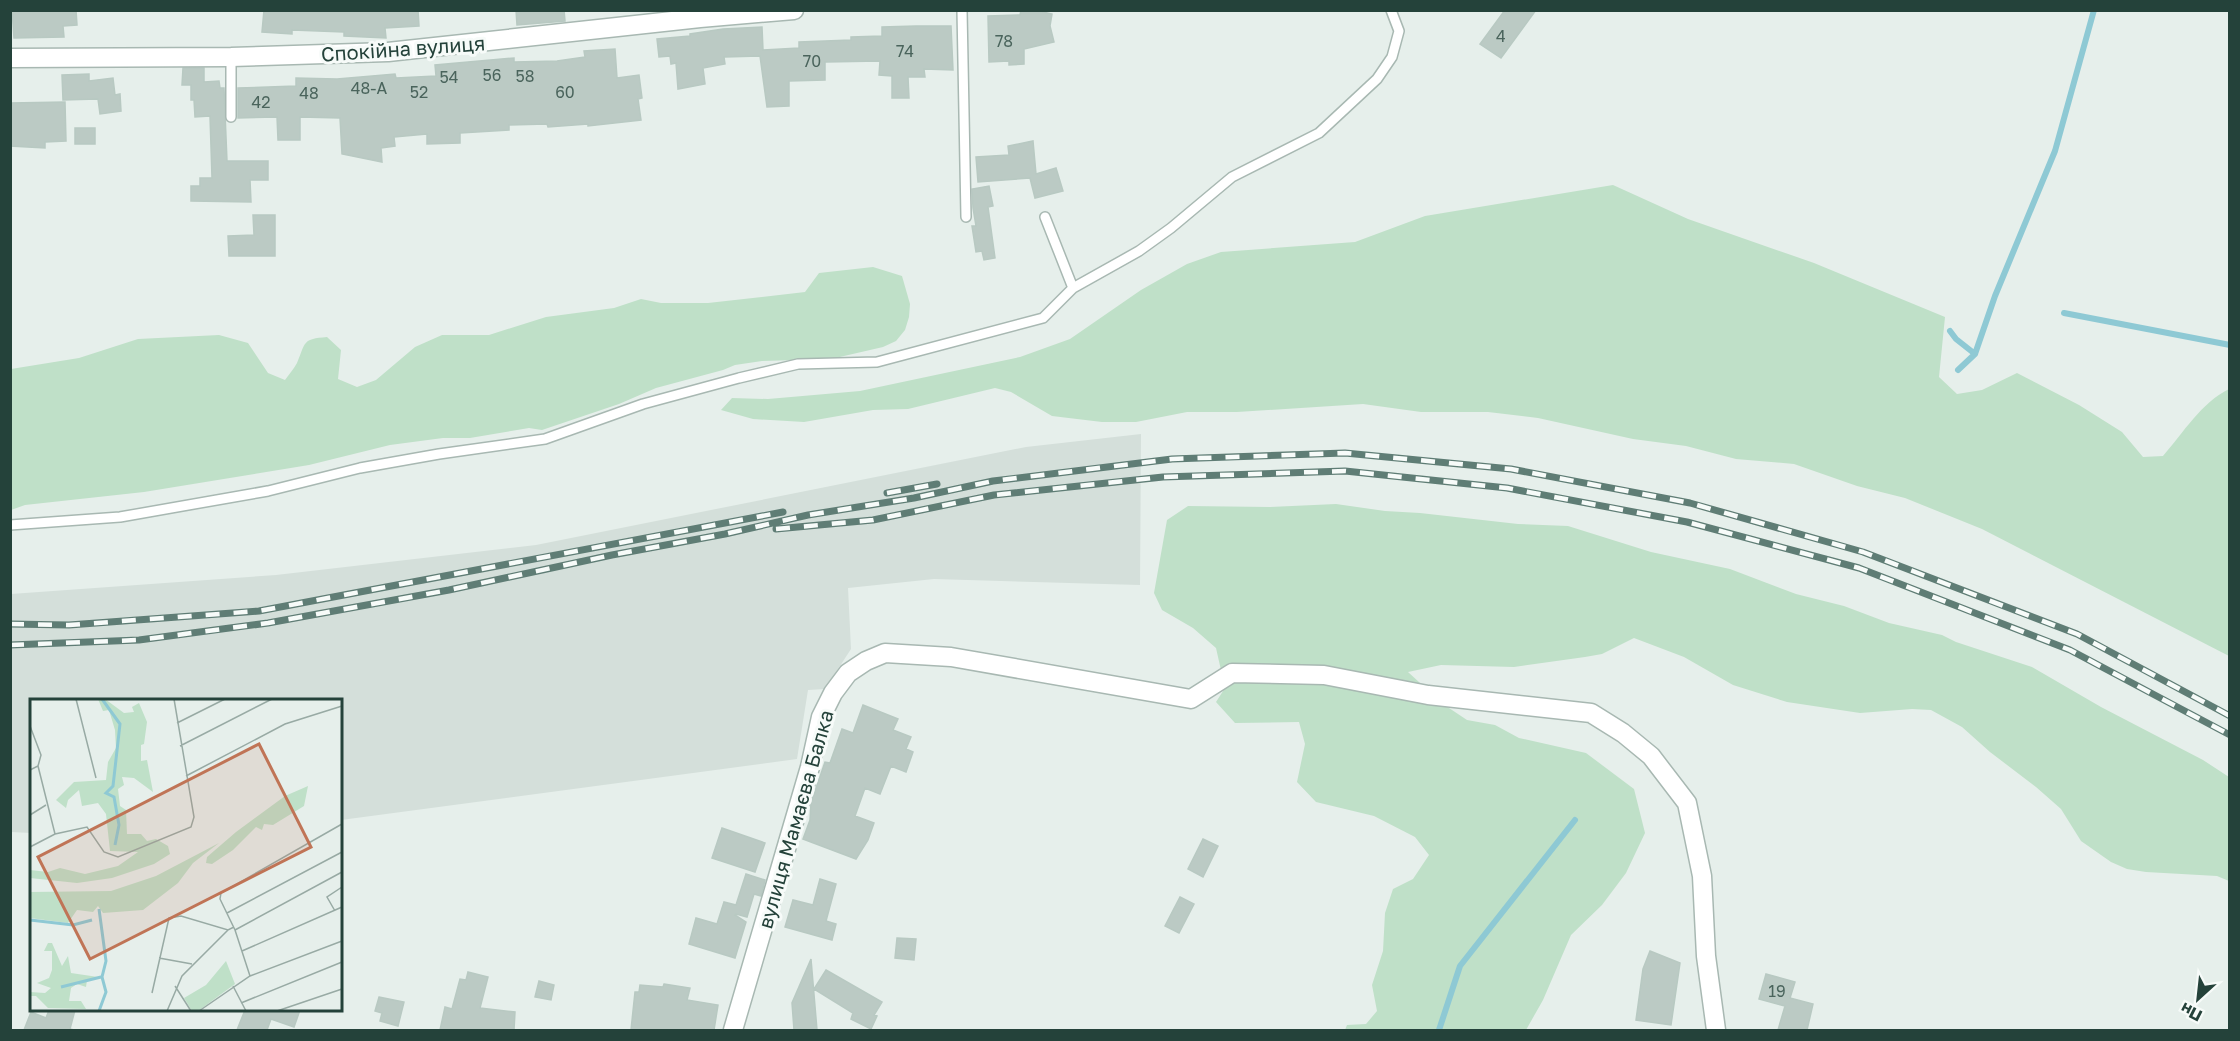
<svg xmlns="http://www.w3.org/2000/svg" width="2240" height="1041" viewBox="0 0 2240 1041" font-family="'Golos Text',sans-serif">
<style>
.built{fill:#d4dfda}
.green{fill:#bfe0c8}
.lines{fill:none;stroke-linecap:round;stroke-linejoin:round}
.stream{stroke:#8ec9d4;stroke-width:6}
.building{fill:#bbcac4;stroke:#b8c9c2;stroke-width:1.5}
.lane-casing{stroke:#a8b8b2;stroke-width:12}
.street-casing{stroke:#a8b8b2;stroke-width:21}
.lane{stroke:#fff;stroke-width:9}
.street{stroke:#fff;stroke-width:18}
.rail-casing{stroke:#5f7d75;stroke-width:7}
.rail{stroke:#f7fbf9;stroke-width:4.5;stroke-dasharray:14;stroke-linecap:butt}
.labels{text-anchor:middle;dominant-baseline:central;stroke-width:6;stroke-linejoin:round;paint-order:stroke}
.number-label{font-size:16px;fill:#4a645c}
.street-label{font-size:20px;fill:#24423a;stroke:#f7fbf9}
.inset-river{fill:none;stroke:#8ec9d4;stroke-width:3}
.inset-road{fill:none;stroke:#98aaa4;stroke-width:1.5}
.view{fill:#c07456;fill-opacity:0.15;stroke:#c07456;stroke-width:3}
.inset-edge{fill:none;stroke:#24423a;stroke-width:3}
</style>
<rect width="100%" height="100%" fill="#e6efeb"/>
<path class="built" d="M 1141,434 L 1140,585 L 934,579 L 848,588 L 851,649 L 825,689 L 808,690 L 797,759 L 341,820 L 340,700 L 32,700 L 31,833 L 11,832 L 11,594 L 276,575 L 536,545 L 1026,447 Z"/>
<path class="green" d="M 1613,185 L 1688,219 L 1814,263 L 1945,317 L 1939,377 L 1957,394 L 1982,390 L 2017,373 L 2079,405 L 2122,432 L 2143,457 L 2163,456 C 2183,433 2202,402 2229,389 L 2229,656 L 1982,529 L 1905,498 L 1857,486 L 1794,464 L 1736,459 L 1686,446 L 1633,439 L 1538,418 L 1488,412 L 1421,412 L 1363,404 L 1237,412 L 1187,412 L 1136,422 L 1102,422 L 1052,416 L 1011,392 L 995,388 L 908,409 L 873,410 L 804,422 L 753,419 L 721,410 L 732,398 L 768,399 L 860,391 L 1020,357 L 1070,339 L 1141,290 L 1187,264 L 1221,252 L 1355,242 L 1425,216 Z
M 873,267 L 902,276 L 910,304 L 909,317 L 905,330 L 896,341 L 883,347 L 831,359 L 762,361 L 735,365 L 723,370 L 656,388 L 619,404 L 542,430 L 529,428 L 470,438 L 443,438 L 390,445 L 309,465 L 144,492 L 25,505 L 11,510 L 11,369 L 79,358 L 138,339 L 219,335 L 248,343 L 268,373 L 285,380 C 289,374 294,369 297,363 C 306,342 302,339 327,337 L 341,350 L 338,379 L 357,387 L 376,380 L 415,347 L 442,335 L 489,335 L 546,317 L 614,308 L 641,299 L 661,303 L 708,303 L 805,292 L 819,273 Z
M 1336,504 L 1385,511 L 1420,513 L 1518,524 L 1568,526 L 1651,552 L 1730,569 L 1796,594 L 1844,606 L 1889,623 L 1942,635 L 1956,642 L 2032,667 L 2101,707 L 2203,760 L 2229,777 L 2229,881 L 2217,876 L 2146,872 L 2127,869 L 2111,862 L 2081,841 L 2061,809 L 2036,787 L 1990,752 L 1962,727 L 1931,710 L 1912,709 L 1860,713 L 1787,702 L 1733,685 L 1684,657 L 1634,638 L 1602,654 L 1585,657 L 1514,667 L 1441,665 L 1408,672 L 1443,704 L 1467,720 L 1495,725 L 1519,738 L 1586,753 L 1634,789 L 1645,833 L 1626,873 L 1602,905 L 1571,935 L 1543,1000 L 1526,1030 L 1345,1030 L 1347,1025 L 1366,1024 L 1377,1011 L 1372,985 L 1383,951 L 1385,913 L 1393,889 L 1413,879 L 1429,855 L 1415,837 L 1374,816 L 1316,802 L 1297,782 L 1305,744 L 1299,722 L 1235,723 L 1216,702 L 1225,688 L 1216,648 L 1193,628 L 1162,610 L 1154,593 L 1167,520 L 1188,506 L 1270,507 Z"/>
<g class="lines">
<path class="stream" d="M 2064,313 L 2230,345
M 1950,331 L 1956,339 L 1975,354
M 1958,370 L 1975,354 L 1995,296 L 2055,151 L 2094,10
M 1439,1030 L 1460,966 L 1575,820"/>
</g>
<path class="building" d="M 12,10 L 76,10 L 77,25 L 63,26 L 64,37 L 14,38 Z
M 264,10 L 418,10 L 419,26 L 385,28 L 386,38 L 344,36 L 344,32 L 292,30 L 292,34 L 262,32 Z
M 516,10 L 564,10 L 565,21 L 517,25 Z
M 1021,10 L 1043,10 L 1043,12 L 1052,14 L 1050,26 L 1054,42 L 1024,49 L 1024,64 L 1009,65 L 1009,61 L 989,62 L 988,16 L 1020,15 Z
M 1505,10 L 1536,10 L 1501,58 L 1480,44 Z
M 916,26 L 951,26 L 953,70 L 924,69 L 925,77 L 908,77 L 909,98 L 892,98 L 892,76 L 879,75 L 880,61 L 825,62 L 825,80 L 789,81 L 789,106 L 767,107 L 760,56 L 724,57 L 725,64 L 703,68 L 705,84 L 678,89 L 676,63 L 671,64 L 670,56 L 659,57 L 657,39 L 690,36 L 690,34 L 723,29 L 762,27 L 763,50 L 799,48 L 799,42 L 851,40 L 851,37 L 882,36 L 882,27 Z
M 615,49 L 617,78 L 639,75 L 642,98 L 638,99 L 641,120 L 588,126 L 588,124 L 548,127 L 547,124 L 509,125 L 509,130 L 460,133 L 460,143 L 427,144 L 427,134 L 394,137 L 395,146 L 381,148 L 382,162 L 342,154 L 340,118 L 300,117 L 300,140 L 278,140 L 277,117 L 238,118 L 238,88 L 296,86 L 296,78 L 337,79 L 395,74 L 396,78 L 436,76 L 435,65 L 514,58 L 514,62 L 557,61 L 585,57 L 584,51 Z
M 183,68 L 204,68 L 204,82 L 219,81 L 220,88 L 224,88 L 227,161 L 268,161 L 268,180 L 250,180 L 251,202 L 191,201 L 191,186 L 200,186 L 200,178 L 212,178 L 210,116 L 195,117 L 194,100 L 191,100 L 191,85 L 182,85 Z
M 89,74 L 89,81 L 113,78 L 115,95 L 120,94 L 121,111 L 100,114 L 98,99 L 63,100 L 62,75 Z
M 65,102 L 66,141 L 45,142 L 45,148 L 10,146 L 10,103 Z
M 75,128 L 95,128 L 95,144 L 75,144 Z
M 1033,141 L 1036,174 L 1056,168 L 1063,191 L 1035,198 L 1030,178 L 978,182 L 976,157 L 1009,155 L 1008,146 Z
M 989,186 L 993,206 L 988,207 L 995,258 L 984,260 L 982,251 L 976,252 L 972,226 L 976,226 L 973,208 L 972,189 Z
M 253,215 L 275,215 L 275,256 L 229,256 L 228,236 L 254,235 Z
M 863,705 L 898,719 L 893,730 L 911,737 L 906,749 L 913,752 L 906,772 L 891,766 L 880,794 L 865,788 L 855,816 L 874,823 L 868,840 L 856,859 L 803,839 L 810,820 L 811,803 L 825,762 L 830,763 L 842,729 L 853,733 Z
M 722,828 L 765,843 L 755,872 L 712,858 Z
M 1203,839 L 1218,846 L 1203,877 L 1188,869 Z
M 746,874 L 765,880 L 761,896 L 754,894 L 747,917 L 736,914 L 735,915 L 746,922 L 735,958 L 689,944 L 696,918 L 717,924 L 724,902 L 736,905 Z
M 820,879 L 836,884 L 826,921 L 836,924 L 832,940 L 785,927 L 793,900 L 813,905 Z
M 1180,897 L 1194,904 L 1179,933 L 1165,926 Z
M 897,938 L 916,939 L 914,960 L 895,958 Z
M 1650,951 L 1680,963 L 1671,1025 L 1636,1020 L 1643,969 Z
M 811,959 L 817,1030 L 794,1030 L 792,1003 Z
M 826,970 L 882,1002 L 874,1015 L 877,1016 L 871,1029 L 851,1019 L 853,1013 L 814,989 Z
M 468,972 L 488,977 L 480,1008 L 515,1012 L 514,1030 L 440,1030 L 445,1007 L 452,1009 L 460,979 L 466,980 Z
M 1766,974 L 1795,982 L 1790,998 L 1813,1004 L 1807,1030 L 1778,1030 L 1785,1006 L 1759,999 Z
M 539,981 L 554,985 L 551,1000 L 535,997 Z
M 664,984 L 690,988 L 687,1000 L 718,1005 L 714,1030 L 631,1030 L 635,992 L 639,992 L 640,985 L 663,987 Z
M 379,997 L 404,1002 L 398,1026 L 380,1021 L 382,1013 L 375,1011 Z
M 49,1010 L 75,1010 L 70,1029 L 74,1030 L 24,1030 L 31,1012 L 46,1018 Z
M 245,1010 L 300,1010 L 294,1027 L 271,1019 L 267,1030 L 237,1030 Z"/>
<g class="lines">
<defs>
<path id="lane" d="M 962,10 L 966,217
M 231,57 L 231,117
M 1045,217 L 1073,288
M 10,525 L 120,517 L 268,491 L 360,468 L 439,454 L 545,439 L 643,404 L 739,378 L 798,364 L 877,362 L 1043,318 L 1073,288 L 1139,251 L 1171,228 L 1232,177 L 1319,133 L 1377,79 L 1392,57 L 1399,31 L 1391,10"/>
<path id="street" d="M 10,58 L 231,57 L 388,52 L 700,18 L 794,10
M 733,1030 L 810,767 L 821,717 L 833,693 L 848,673 L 866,661 L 885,653 L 951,657 L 1191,699 L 1232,673 L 1324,675 L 1428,695 L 1591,713 L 1623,733 L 1651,756 L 1687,803 L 1702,876 L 1706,956 L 1716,1030"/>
</defs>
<use href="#lane" class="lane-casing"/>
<use href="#street" class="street-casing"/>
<use href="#lane" class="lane"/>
<use href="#street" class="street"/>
<defs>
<path id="rail" d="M 887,493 L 937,484
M 776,529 L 873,520 L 994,495 L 1163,477 L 1345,471 L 1507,488 L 1687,522 L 1859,568 L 2070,650 L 2230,735
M 10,624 L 69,625 L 259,611 L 783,512
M 10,645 L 139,640 L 268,623 L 449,590 L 612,555 L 725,534 L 808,515 L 914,498 L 993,481 L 1172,459 L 1345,453 L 1511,469 L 1690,503 L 1863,552 L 2077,634 L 2230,716"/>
</defs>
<use href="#rail" class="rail-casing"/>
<use href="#rail" class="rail"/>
</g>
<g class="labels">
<g class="number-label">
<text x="1501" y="36">4</text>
<text x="1004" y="41">78</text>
<text x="905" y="51">74</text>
<text x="812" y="61">70</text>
<text x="492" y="75">56</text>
<text x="525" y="76">58</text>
<text x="449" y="77">54</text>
<text x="369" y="88">48-А</text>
<text x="419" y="92">52</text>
<text x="565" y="92">60</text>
<text x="309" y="93">48</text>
<text x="261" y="102">42</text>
<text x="1777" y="991">19</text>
</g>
<g class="street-label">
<text transform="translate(403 48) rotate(-4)">Спокійна вулиця</text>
<text transform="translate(795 819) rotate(-74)">вулиця Мамаєва Балка</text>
</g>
</g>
<g transform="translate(30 699)">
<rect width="312" height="312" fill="#e6efeb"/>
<path d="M 68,0 L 75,0 L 94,14 L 104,13 L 102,8 L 109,4 L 117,23 L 114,45 L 111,46 L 111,62 L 117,61 L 123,93 L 104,79 L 92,78 L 94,86 L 88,90 L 90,107 L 96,111 L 97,135 L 111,135 L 117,142 L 126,140 L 138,147 L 140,155 L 124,165 L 82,179 L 47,184 L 0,179 L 0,171 L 18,173 L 30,169 L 55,175 L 88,167 L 108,153 L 80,152 L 76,115 L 68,104 L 52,107 L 49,91 L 38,101 L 36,109 L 26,101 L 44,83 L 76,81 L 78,63 L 86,49 L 85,31 L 79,11 L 73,12 ZM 278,87 L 274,107 L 243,126 L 234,125 L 232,131 L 226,128 L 203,151 L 182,165 L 176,164 L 177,158 L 206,133 L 255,97 ZM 189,144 L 163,164 L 148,184 L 113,211 L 73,214 L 68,207 L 63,213 L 47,211 L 38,224 L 0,219 L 0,193 L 81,192 L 126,177 ZM 18,244 L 22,244 L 32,267 L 38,257 L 41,274 L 68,278 L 57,281 L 56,288 L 47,285 L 41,289 L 39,302 L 51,302 L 56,310 L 18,309 L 6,297 L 0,297 L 0,293 L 15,294 L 21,289 L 7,284 L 19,279 L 22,271 L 22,252 L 14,252 ZM 196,262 L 205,285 L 168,312 L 162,312 L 154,299 L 176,286 Z" fill="#bfe0c8"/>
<path class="inset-river" d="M 72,0 L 90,25 L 83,87 L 76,94 L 84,98 L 89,126 L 85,146M 0,221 L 43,226 L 62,221M 31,288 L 71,278M 69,312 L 76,293 L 72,278 L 76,262 L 69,210"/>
<path class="inset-road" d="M 46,0 L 66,79M 147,24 L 195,0M 0,27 L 11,56 L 8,67 L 0,71M 150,47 L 242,0M 8,67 L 25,135M 156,77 L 255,25 L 312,7M 0,116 L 16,106M 0,148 L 25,135 L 57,128 L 74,153 L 88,158 L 161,128 L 164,118 L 144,0M 305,212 L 297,198 L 312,188M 197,214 L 312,153M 205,231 L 312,173M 212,252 L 312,208M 129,259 L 162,265M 220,277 L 205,231 L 190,200 L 191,194 L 312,125M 145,287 L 161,312M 203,287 L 216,312M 122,294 L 139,219 L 151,217 L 198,231 L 204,228M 211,304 L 312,263M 137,312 L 152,277 L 198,231M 169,312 L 220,277 L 312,242M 247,312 L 312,290"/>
<path class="view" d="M 229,45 L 281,148 L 60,260 L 8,158 Z"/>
<rect width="312" height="312" class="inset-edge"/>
</g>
<rect width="2240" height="1041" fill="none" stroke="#24423a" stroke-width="24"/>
<g transform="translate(2198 999) rotate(207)" stroke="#f7fbf9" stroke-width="4.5" paint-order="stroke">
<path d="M0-4.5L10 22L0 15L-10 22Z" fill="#24423a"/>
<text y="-9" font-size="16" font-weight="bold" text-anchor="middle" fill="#24423a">Пн</text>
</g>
</svg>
